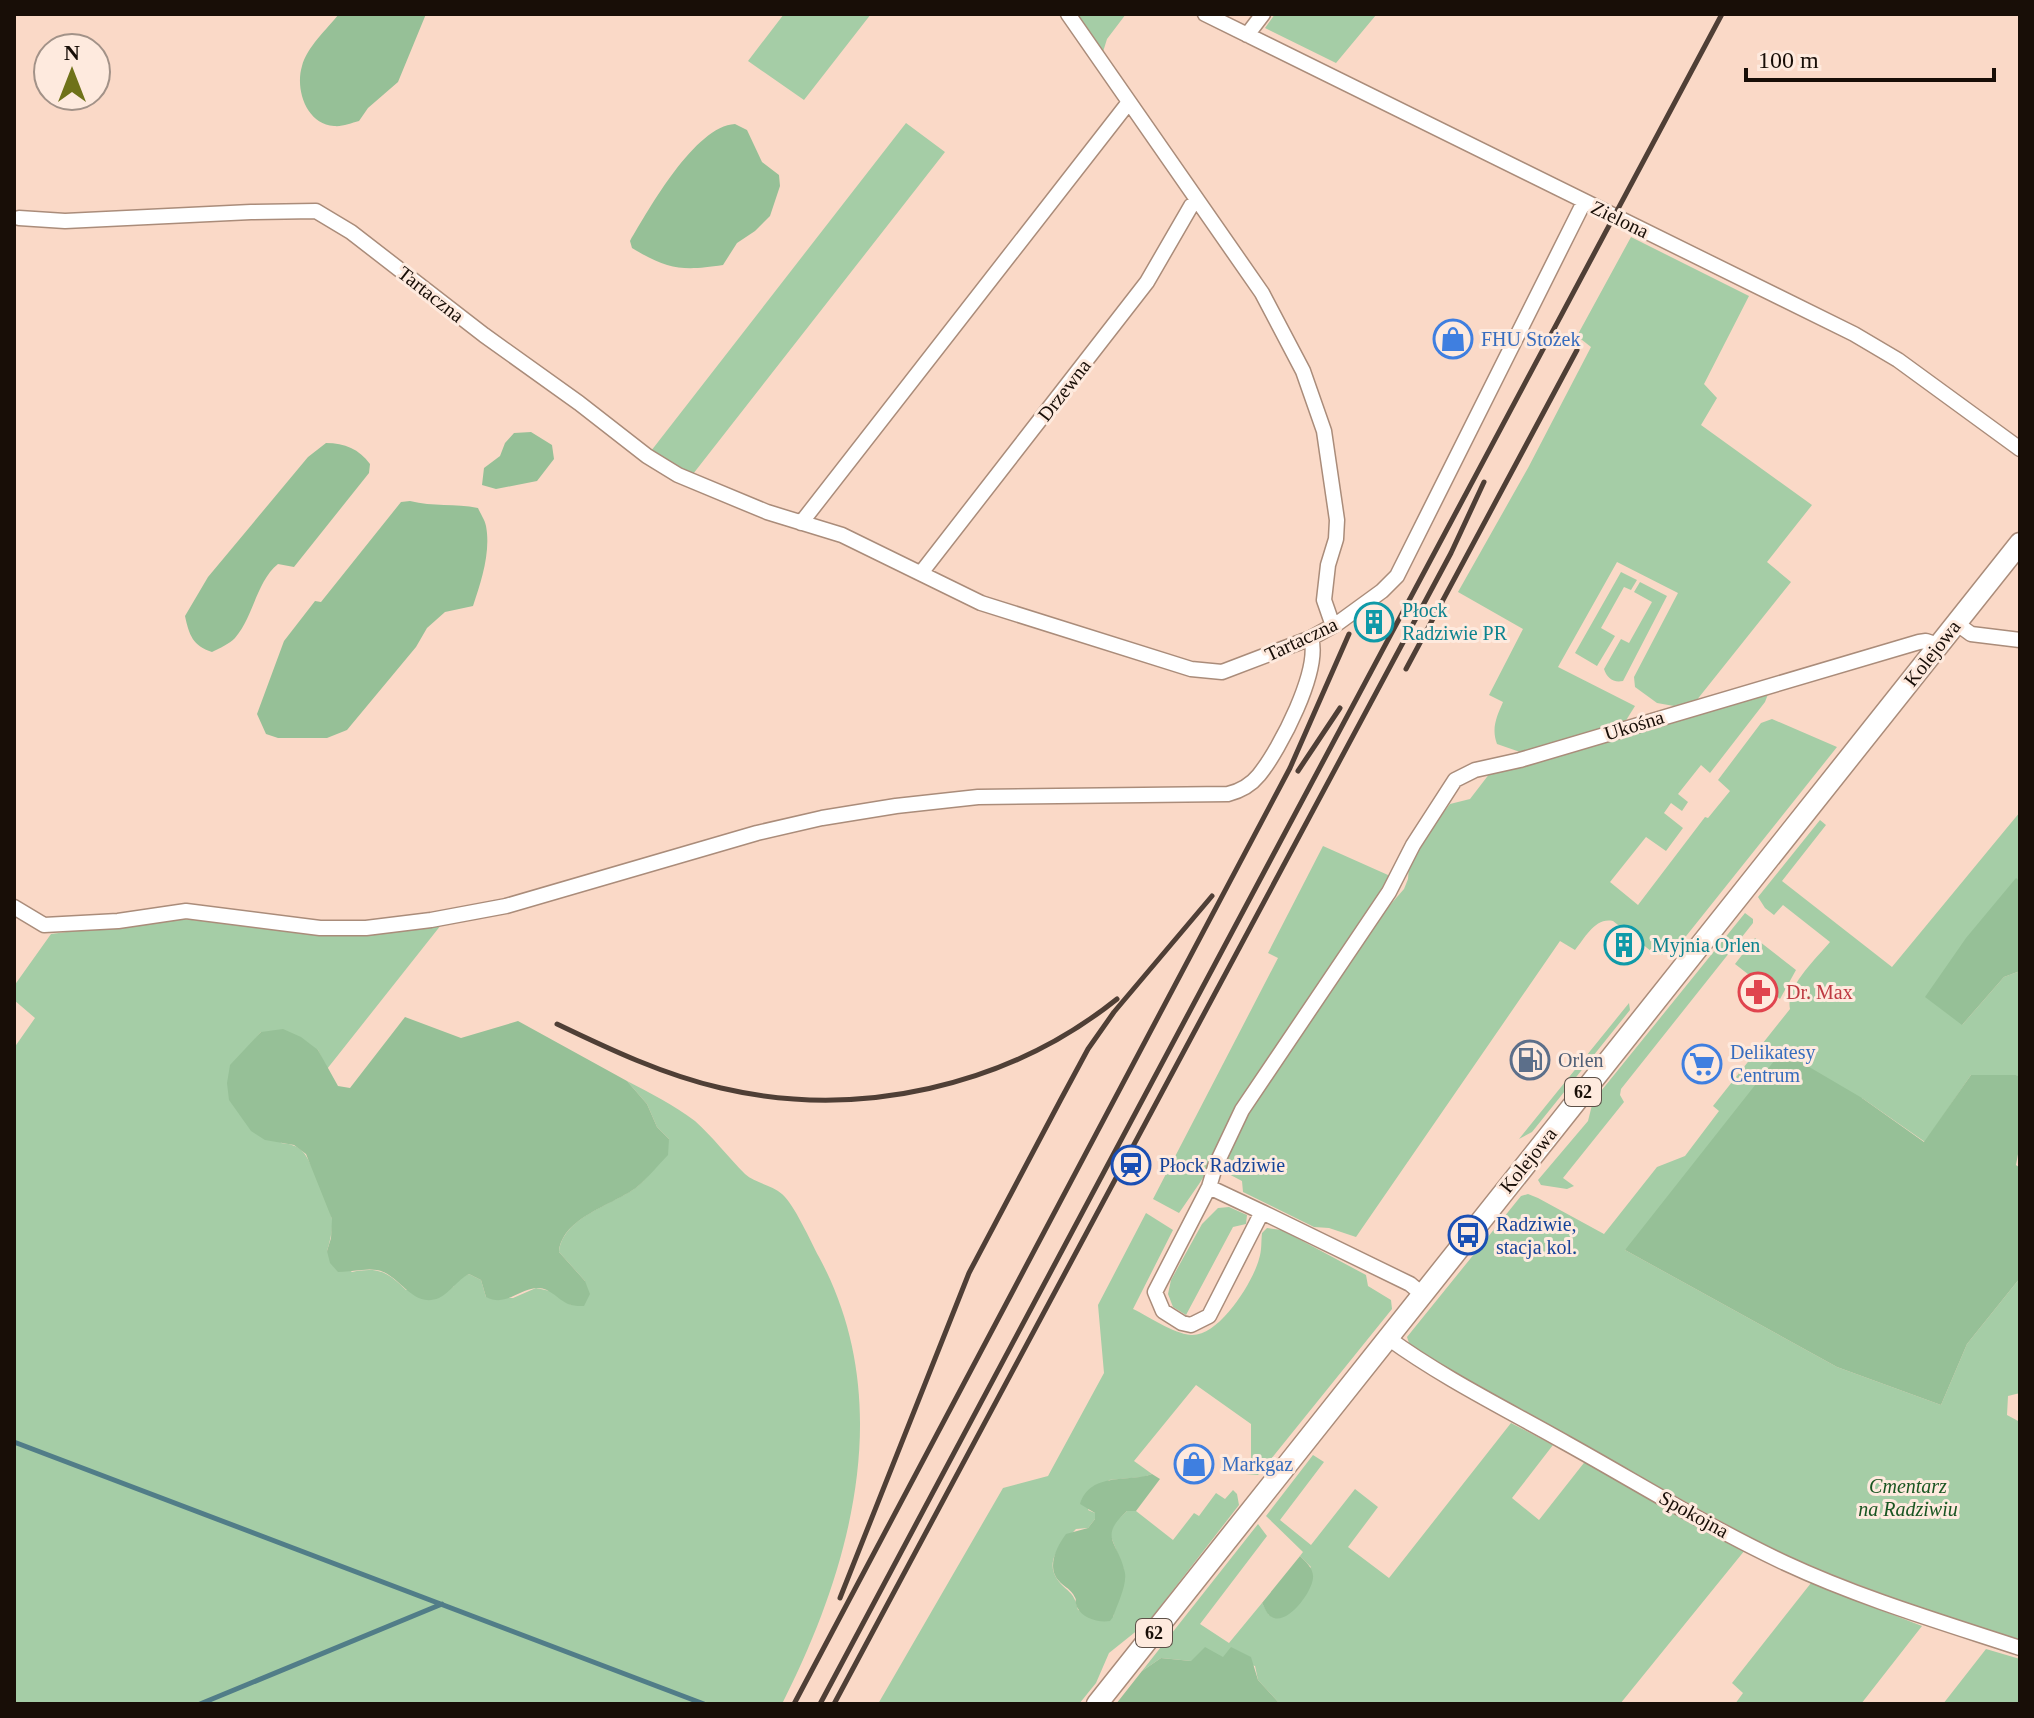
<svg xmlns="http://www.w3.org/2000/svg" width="2034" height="1718" viewBox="0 0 2034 1718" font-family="Georgia,serif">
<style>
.green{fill:#a5cda6}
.forest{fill:#96c097}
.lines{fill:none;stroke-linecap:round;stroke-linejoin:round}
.stream{stroke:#517d88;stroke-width:5}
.street-casing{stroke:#aa8c7a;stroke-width:17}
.primary-casing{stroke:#aa8c7a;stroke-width:23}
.street{stroke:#fff;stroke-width:14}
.primary{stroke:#fff;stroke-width:20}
.rail{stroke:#4f3f36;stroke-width:5}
.labels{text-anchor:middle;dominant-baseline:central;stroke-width:6;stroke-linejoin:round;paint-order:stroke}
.shield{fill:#feeade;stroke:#5d5048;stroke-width:2}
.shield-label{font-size:18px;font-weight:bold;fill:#180e07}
.street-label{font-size:20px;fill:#180e07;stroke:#feeade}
.shop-label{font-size:20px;fill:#366cbe;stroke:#feeade;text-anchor:start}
.culture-label{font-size:20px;fill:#0d838f;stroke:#feeade;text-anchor:start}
.health-label{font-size:20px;fill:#be3a42;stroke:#feeade;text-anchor:start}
.service-label{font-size:20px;fill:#4e5e75;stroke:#feeade;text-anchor:start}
.transit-label{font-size:20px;fill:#164399;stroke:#feeade;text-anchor:start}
.park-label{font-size:20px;font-style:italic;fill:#195521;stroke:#feeade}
</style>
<rect width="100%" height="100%" fill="#fad9c7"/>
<path class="green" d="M 784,14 L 871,14 L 804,100 L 748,61 Z
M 1073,14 L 1126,14 L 1107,39 L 1102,55 Z
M 1275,14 L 1375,14 L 1376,15 L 1336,63 L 1265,28 Z
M 906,123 L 945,152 L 693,474 L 651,451 Z
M 1631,237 L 1749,296 L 1704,384 L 1717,398 L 1701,425 L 1812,505 L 1767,562 L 1791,582 L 1696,701 L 1674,706 L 1657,703 L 1635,687 L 1634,677 L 1678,593 L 1617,562 L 1558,667 L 1635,706 L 1625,722 L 1531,751 L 1520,752 L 1497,744 C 1491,728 1497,716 1503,702 L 1489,695 L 1523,629 L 1458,592 L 1528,468 L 1591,347 L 1577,336 Z
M 1621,572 L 1637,580 L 1631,590 L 1624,587 L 1601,628 L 1615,636 L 1597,666 L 1575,653 Z
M 1640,582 L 1667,596 L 1623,681 C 1613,683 1607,678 1604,669 L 1621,639 L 1629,643 L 1652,602 L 1634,592 Z
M 1770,689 L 1765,702 L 1710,773 L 1701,765 L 1678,794 L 1688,802 L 1682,811 L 1671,803 L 1664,813 L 1683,828 L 1666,851 L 1646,837 L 1610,882 L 1638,905 L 1705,817 L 1708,818 L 1730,791 L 1718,780 L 1761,723 L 1772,719 L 1837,747 L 1671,955 L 1656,955 L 1613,921 C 1595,917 1585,938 1575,950 L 1560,941 L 1356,1237 L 1329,1228 L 1314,1227 L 1243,1192 L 1242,1181 L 1219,1169 L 1242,1119 L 1378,914 L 1390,905 L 1404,889 L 1408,879 L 1409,866 L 1417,849 L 1436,822 L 1450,804 L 1470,799 L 1490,773 Z
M 2020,812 L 2020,881 L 2016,879 L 1962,1025 L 2004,977 L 2020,971 L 2020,1077 L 2015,1075 L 1971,1075 L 1925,1142 L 1862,1098 L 1625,1250 L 1837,1367 L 1941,1405 L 1967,1344 L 2020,1278 L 2020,1393 L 2008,1396 L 2007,1415 L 2020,1422 L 2020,1641 L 1904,1602 L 1785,1557 L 1411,1349 L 1407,1337 L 1521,1196 L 1528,1194 L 1538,1198 L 1604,1234 L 1657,1167 L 1685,1156 L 1719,1111 L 1713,1106 L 1790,1009 C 1785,987 1816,959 1830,942 L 1783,905 L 1774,915 L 1765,908 L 1758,897 L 1820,820 L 1826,825 L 1782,881 L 1892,967 Z
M 1323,846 L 1388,875 L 1389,881 L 1199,1184 L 1179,1213 L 1153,1199 L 1278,958 L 1268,953 Z
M 1745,913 L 1753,919 L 1753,923 L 1621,1089 L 1620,1095 L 1624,1102 L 1563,1178 L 1574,1186 L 1567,1189 L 1541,1185 L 1538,1180 L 1588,1121 L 1593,1101 Z
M 173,918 L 343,936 L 441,925 L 327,1069 L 318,1050 L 261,1032 L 248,1048 L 281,1143 C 290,1144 297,1145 304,1153 C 311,1161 330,1208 332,1219 C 333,1230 330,1241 327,1251 L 352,1272 C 378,1267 387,1271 406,1290 L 453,1287 L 458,1279 L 469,1274 L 481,1280 L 486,1297 L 513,1298 L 536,1288 L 550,1291 L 571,1305 L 585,1281 L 559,1252 C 563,1216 614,1205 638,1186 C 652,1175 660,1154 669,1139 L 657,1127 L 647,1104 L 627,1081 C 650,1093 674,1105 695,1121 C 713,1137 728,1157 745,1174 C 755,1183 772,1185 782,1194 C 794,1204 811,1242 819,1257 C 897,1401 852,1566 782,1704 L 14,1704 L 14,1048 L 35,1018 L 14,1000 L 14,986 L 51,934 Z
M 1755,938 L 1796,970 L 1780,999 L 1735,964 Z
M 1629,1003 L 1630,1010 L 1532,1132 L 1519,1139 Z
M 1229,1207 L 1247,1215 L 1246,1224 L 1233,1227 L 1186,1315 L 1173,1307 L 1168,1294 L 1171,1280 L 1202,1224 L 1218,1208 Z
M 1146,1213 L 1173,1230 L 1133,1309 C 1150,1317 1172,1333 1191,1335 C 1219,1337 1253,1282 1259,1259 C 1262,1250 1261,1242 1262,1233 L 1267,1228 L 1282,1230 L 1366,1275 L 1368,1286 L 1391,1300 L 1392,1309 L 1258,1475 L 1245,1474 L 1251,1467 L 1251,1424 L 1196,1385 L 1134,1461 L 1152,1474 L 1143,1477 L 1109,1480 L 1088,1510 L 1095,1513 L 1095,1519 L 1088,1528 L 1076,1529 C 1063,1543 1044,1559 1057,1579 C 1066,1592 1074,1590 1078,1610 L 1113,1617 L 1124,1570 L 1110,1534 L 1115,1522 L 1127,1511 L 1136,1511 L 1173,1540 L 1194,1513 L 1199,1516 L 1216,1493 L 1225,1499 L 1233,1490 L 1237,1494 L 1239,1505 L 1149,1621 L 1109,1653 L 1096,1683 L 1079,1704 L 878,1704 L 1003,1488 L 1048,1476 L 1104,1373 L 1098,1305 Z
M 1511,1423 L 1553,1445 L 1512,1498 L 1539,1520 L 1587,1459 L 1745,1550 L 1620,1704 L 1280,1704 L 1258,1680 L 1255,1666 L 1224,1657 L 1191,1661 L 1161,1658 L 1142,1671 L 1258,1524 L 1267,1536 L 1200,1624 L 1229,1643 L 1262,1603 L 1269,1615 L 1311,1567 L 1300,1556 L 1303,1552 L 1266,1516 L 1313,1455 L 1324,1462 L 1280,1520 L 1311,1545 L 1355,1489 L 1378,1507 L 1348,1547 L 1389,1578 Z
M 1811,1583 L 1922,1626 L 1861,1704 L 1735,1704 L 1743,1693 L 1732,1683 Z
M 1986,1649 L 2020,1659 L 2020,1704 L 1943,1704 Z"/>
<path class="forest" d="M 339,14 L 426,14 L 398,82 L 368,108 L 359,121 C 351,123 342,127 334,126 C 306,124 295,89 302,66 C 307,47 327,29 339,14 Z
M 735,124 L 747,130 L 762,162 L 779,175 L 780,186 L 770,216 L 755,231 L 737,243 L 723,265 C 683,271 668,270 632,248 L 630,241 C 649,209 695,126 735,124 Z
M 531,432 L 552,445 L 554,459 L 537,481 L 496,489 L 482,485 L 484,468 L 500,456 L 505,443 L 514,433 Z
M 326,443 C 345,443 359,449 370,464 L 369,473 L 294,567 L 278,564 C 256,582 254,616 235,638 C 229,644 220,648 212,652 C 193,646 189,635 185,616 L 208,577 L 308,457 Z
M 410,501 C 433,507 455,503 478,508 C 480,513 485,520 486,526 C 491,552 481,582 473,606 L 445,612 L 427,628 L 416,647 L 347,730 L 327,738 L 278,738 L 266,734 L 257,714 L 284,641 L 315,601 L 321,602 L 401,502 Z
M 2016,878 L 2020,881 L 2020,971 L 2004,977 L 1962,1025 L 1925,997 L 1966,938 Z
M 405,1017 L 461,1038 L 518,1021 L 627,1081 L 647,1104 L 657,1127 L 669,1139 L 668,1155 C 658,1165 648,1178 637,1187 C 614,1205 562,1217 559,1252 L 585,1281 L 590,1294 L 584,1306 C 580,1306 575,1306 571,1305 C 558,1301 551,1287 536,1288 C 517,1290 506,1307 486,1297 L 481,1280 L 469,1274 C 457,1280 451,1292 439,1298 C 412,1309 400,1274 377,1270 C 365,1268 351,1272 338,1272 L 330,1263 L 327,1251 L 331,1238 L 332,1219 L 306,1154 L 294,1145 L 265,1140 L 251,1131 L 229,1100 L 227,1083 L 230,1065 L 261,1032 L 283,1029 L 301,1037 L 318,1050 L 338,1086 L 350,1088 Z
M 1782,1051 L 1862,1098 L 1924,1142 L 1971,1075 L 2016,1075 L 2020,1077 L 2020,1143 L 2016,1165 L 2020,1168 L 2020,1278 L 1967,1344 L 1941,1405 L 1837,1367 L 1625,1250 Z
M 1152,1474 L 1160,1479 L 1136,1511 L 1127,1511 C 1097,1538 1119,1542 1125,1573 C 1127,1585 1117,1605 1113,1617 L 1110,1621 C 1098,1623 1082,1618 1077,1607 C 1073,1596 1079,1604 1073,1594 C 1069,1588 1063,1586 1059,1581 C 1046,1567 1057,1546 1066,1534 L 1088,1528 L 1095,1519 L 1095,1513 L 1080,1504 C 1091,1471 1128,1483 1152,1474 Z
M 1300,1556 C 1306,1562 1314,1569 1313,1578 C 1312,1592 1289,1623 1274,1618 C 1267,1616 1265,1608 1262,1603 Z
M 1205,1647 L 1223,1657 L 1231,1647 L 1251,1657 L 1258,1680 L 1280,1704 L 1116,1704 L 1142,1671 L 1161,1658 L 1191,1661 Z"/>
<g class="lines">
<path class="stream" d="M 14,1442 L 704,1704
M 200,1704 L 442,1604"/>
<defs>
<path id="street" d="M 1068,14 L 1262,293 L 1303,371 L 1324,431 L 1337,520 L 1336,539 L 1328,565 L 1324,600 L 1333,626
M 1205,14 L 1854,334 L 1898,360 L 2020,449
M 1247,35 L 1263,14
M 19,218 L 65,221 L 251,212 L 316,211 L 351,232 L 484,335 L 579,403 L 647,456 L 678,475 L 767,512 L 842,535 L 981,603 L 1191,669 L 1222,672 L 1311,638 L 1338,623 L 1382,591 L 1397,576 L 1584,202
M 801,523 L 1129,102
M 921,573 L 1147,282 L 1191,206 L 1197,201
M 1956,623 L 1971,634 L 2020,640
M 14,907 L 44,925 L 118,921 L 186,911 L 320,928 L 366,928 L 431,920 L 506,906 L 757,833 L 822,818 L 896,806 L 978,797 L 1228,794 C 1240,791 1251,785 1259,775 C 1280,749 1321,670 1311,638
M 1209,1187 L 1262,1212
M 1422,1294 L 1410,1284 L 1262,1212 L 1209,1316 L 1191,1325 L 1182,1323 L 1163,1311 L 1155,1292 L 1209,1187 L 1215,1167 L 1242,1110 L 1389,892 L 1413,845 L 1455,780 L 1475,770 L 1520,760 L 1919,642 L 1926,641 L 1938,645
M 1388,1338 C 1443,1378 1506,1409 1566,1443 C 1638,1483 1710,1528 1785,1563 C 1860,1598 1941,1622 2020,1648"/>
<path id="primary" d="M 1097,1704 L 2020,543"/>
</defs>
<use href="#street" class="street-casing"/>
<use href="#primary" class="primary-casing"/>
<use href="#street" class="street"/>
<use href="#primary" class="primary"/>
<path class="rail" d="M 1406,669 L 1577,350
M 1298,771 L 1340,708
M 557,1024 C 609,1049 664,1075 721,1088 C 858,1120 1007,1087 1117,999
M 840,1598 L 969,1273 L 1060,1101 L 1088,1049 L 1114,1012 L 1212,896
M 794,1704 L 1290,768 L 1349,634
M 820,1704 L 1722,14
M 834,1704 L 1451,553 L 1484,482"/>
</g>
<defs>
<symbol id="shop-ring" viewBox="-11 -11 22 22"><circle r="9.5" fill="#feeade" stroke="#3f7fe0" stroke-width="1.5"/><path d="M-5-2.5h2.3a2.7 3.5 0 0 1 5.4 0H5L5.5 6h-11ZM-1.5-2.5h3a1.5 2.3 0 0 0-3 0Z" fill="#3f7fe0"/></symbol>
<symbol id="building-ring" viewBox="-11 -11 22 22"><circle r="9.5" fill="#feeade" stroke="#0f9aa8" stroke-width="1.5"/><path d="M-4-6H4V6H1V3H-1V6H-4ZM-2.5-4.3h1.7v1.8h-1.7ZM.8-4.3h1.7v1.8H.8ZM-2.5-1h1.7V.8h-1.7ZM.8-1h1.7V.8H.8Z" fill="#0f9aa8"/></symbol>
<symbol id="pharmacy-ring" viewBox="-11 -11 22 22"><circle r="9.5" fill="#feeade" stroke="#e0444e" stroke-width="1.5"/><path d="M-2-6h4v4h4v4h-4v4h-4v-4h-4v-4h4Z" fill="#e0444e"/></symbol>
<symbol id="fuel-ring" viewBox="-11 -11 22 22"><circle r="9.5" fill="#feeade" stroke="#5c6f8a" stroke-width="1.5"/><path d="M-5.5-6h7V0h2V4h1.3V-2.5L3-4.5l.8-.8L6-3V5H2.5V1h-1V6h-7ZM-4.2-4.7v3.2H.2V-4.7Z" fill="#5c6f8a"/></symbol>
<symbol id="supermarket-ring" viewBox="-11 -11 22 22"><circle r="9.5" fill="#feeade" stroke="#3f7fe0" stroke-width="1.5"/><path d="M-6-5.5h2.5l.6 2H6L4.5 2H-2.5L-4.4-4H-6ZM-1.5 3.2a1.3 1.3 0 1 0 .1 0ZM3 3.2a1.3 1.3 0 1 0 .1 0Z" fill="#3f7fe0"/></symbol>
<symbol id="station-ring" viewBox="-11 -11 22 22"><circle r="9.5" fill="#feeade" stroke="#1a4fb4" stroke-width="1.5"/><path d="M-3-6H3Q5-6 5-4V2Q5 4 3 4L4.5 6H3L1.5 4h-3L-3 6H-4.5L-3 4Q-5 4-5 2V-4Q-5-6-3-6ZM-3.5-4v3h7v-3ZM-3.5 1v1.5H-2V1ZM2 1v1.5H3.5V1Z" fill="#1a4fb4"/></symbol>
<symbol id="bus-ring" viewBox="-11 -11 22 22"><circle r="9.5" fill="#feeade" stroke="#1a4fb4" stroke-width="1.5"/><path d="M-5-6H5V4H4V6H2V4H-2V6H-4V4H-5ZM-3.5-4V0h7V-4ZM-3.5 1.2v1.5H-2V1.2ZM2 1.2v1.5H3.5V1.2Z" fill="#1a4fb4"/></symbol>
</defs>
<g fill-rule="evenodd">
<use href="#shop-ring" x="1431" y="317" width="44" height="44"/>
<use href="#building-ring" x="1352" y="600" width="44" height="44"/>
<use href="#building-ring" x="1602" y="923" width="44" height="44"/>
<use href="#pharmacy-ring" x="1736" y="970" width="44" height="44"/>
<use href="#fuel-ring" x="1508" y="1038" width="44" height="44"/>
<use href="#supermarket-ring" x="1680" y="1042" width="44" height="44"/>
<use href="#station-ring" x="1109" y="1143" width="44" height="44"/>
<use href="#bus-ring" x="1446" y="1213" width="44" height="44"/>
<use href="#shop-ring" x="1172" y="1442" width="44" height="44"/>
</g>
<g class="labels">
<g class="shield">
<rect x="1565" y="1078" width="36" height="28" rx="6"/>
<rect x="1136" y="1619" width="36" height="28" rx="6"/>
</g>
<g class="shield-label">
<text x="1583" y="1092">62</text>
<text x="1154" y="1633">62</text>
</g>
<g class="street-label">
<text transform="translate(1620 219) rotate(26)">Zielona</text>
<text transform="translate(431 294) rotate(38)">Tartaczna</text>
<text transform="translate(1064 390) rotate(-52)">Drzewna</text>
<text transform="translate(1301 639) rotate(-25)">Tartaczna</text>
<text transform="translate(1932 653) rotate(-52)">Kolejowa</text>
<text transform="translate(1634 725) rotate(-17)">Ukośna</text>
<text transform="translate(1528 1160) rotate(-51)">Kolejowa</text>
<text transform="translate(1694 1514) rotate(29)">Spokojna</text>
</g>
<g class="shop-label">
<text x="1481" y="339">FHU Stożek</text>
<text x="1730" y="1052">Delikatesy<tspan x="1730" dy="23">Centrum</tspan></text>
<text x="1222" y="1464">Markgaz</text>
</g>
<g class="culture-label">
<text x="1402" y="610">Płock<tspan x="1402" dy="23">Radziwie PR</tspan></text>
<text x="1652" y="945">Myjnia Orlen</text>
</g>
<g class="health-label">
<text x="1786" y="992">Dr. Max</text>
</g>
<g class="service-label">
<text x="1558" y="1060">Orlen</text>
</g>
<g class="transit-label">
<text x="1159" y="1165">Płock Radziwie</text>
<text x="1496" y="1224">Radziwie,<tspan x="1496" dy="23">stacja kol.</tspan></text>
</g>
<g class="park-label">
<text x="1908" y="1486">Cmentarz<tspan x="1908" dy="23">na Radziwiu</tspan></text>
</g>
</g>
<rect width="2034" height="1718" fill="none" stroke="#180e07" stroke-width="32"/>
<g transform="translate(72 72)"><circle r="38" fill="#feeade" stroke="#a29288" stroke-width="2"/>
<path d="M0-6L14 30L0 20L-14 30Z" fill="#6f7219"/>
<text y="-12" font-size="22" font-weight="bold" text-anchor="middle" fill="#180e07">N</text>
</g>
<path d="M1746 68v12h248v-12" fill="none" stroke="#180e07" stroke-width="4"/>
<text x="1758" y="68" font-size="24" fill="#180e07" stroke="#feeade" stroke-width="6" paint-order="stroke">100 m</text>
</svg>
